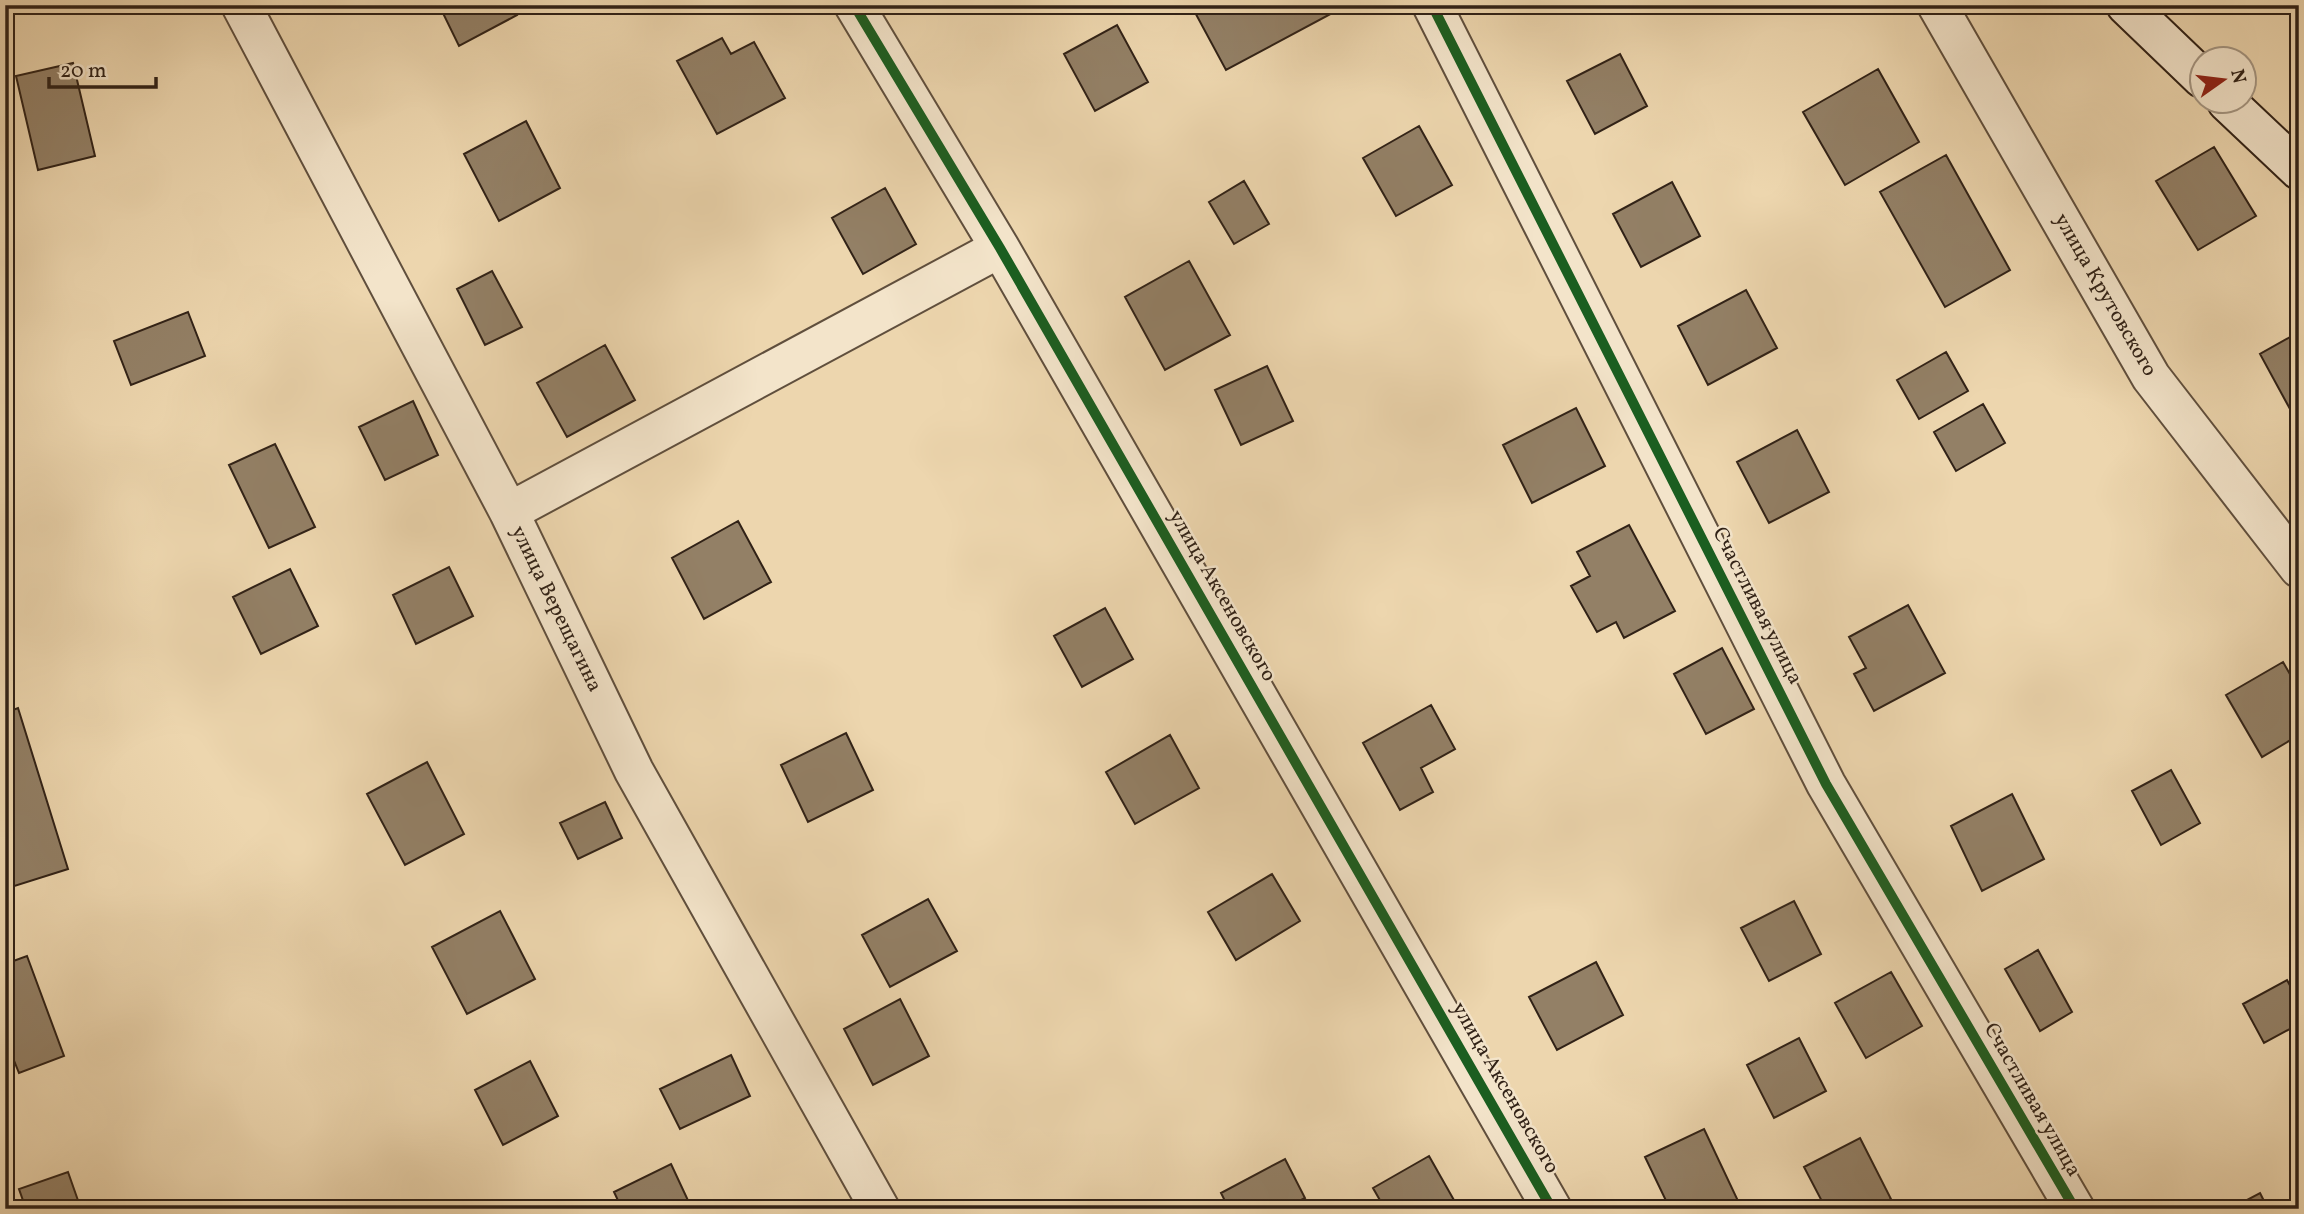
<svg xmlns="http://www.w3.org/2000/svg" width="2304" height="1214" viewBox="0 0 2304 1214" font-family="Vollkorn,serif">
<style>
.building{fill:#938066;stroke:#312217;stroke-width:2}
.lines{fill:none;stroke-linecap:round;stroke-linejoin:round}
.street-casing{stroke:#604f3d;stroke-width:42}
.secondary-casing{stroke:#312217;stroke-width:42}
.street{stroke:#f3e4ca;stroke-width:38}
.secondary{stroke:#f3e4ca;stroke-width:38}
.cycleway-casing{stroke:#f3e4ca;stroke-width:15}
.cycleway{stroke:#1b5e20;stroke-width:10}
.labels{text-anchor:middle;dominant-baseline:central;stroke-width:5;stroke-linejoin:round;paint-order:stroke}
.street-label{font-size:21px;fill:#312217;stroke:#f3e4ca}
</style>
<rect width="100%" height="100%" fill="#edd6ae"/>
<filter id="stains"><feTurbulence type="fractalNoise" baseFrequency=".00286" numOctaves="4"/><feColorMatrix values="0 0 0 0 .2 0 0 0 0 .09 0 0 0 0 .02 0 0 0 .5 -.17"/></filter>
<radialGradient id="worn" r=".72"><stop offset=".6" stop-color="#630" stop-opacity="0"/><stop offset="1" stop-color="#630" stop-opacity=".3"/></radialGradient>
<path class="building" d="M 439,5 L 512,5 L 517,15 L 459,46 Z
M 1191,5 L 1336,5 L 1338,10 L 1226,70 Z
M 1117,25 L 1148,82 L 1095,111 L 1064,54 Z
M 722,38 L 731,54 L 754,42 L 785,98 L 717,134 L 677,61 Z
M 1620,54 L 1647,106 L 1595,134 L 1567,81 Z
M 73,63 L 95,156 L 38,170 L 16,76 Z
M 1878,69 L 1919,142 L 1845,185 L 1803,112 Z
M 526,121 L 560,188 L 499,221 L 464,154 Z
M 1419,126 L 1452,185 L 1396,216 L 1363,158 Z
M 2214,147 L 2256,216 L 2198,250 L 2156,181 Z
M 1946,155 L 2010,270 L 1945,307 L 1880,192 Z
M 1244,181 L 1269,224 L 1234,244 L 1209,202 Z
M 1672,182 L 1700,236 L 1641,267 L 1613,214 Z
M 885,188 L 916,244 L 863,274 L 832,218 Z
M 1189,261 L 1230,335 L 1165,370 L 1125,297 Z
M 492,271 L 522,327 L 485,345 L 457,289 Z
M 1746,290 L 1777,348 L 1708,385 L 1678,326 Z
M 188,312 L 205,356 L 131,385 L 114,341 Z
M 2299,332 L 2299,419 L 2296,420 L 2260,354 Z
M 605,345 L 635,400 L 567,437 L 537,383 Z
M 1946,352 L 1968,391 L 1919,419 L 1897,380 Z
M 1267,366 L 1293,421 L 1241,445 L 1215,390 Z
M 413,401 L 438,455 L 385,480 L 359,427 Z
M 1983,404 L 2005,443 L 1956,471 L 1934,432 Z
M 1576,408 L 1605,466 L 1532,503 L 1503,445 Z
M 1797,430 L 1829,492 L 1769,523 L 1737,462 Z
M 275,444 L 315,527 L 269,548 L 229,465 Z
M 738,521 L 771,582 L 704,619 L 672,558 Z
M 1629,525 L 1675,611 L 1624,638 L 1616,622 L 1597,632 L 1571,586 L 1590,576 L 1577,552 Z
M 449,567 L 473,616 L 416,644 L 393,595 Z
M 290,569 L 318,626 L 261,654 L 233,597 Z
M 1908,605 L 1945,673 L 1874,711 L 1854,674 L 1866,668 L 1849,637 Z
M 1105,608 L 1133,659 L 1082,687 L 1054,636 Z
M 1722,648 L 1754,709 L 1706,734 L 1674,674 Z
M 2283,662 L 2299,690 L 2299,735 L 2262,757 L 2226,695 Z
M 1431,705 L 1455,749 L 1421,768 L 1433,792 L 1400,810 L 1363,743 Z
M 18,708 L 68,869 L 5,889 L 5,713 Z
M 846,733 L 873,790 L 808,822 L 781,765 Z
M 1170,735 L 1199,788 L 1135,824 L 1106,772 Z
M 427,762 L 464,834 L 405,865 L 367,794 Z
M 2171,770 L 2200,823 L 2161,845 L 2132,791 Z
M 2012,794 L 2044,859 L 1982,891 L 1951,826 Z
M 605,802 L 622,838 L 578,859 L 560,823 Z
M 1272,874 L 1300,921 L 1236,960 L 1208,912 Z
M 928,899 L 957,951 L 890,987 L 862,935 Z
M 1794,901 L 1821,954 L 1769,981 L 1741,928 Z
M 500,911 L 535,979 L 467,1014 L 432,947 Z
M 2038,950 L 2072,1012 L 2040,1031 L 2005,969 Z
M 27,956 L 64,1056 L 19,1073 L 5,1038 L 5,964 Z
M 1596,962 L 1623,1015 L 1557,1050 L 1529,997 Z
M 1891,972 L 1922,1026 L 1866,1058 L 1835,1003 Z
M 2287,980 L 2299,1002 L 2299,1024 L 2264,1043 L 2243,1004 Z
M 900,999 L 929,1056 L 873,1085 L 844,1029 Z
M 1799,1038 L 1826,1091 L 1774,1118 L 1747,1065 Z
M 731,1055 L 750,1096 L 680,1129 L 660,1089 Z
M 530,1061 L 558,1116 L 503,1145 L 475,1090 Z
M 1704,1129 L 1739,1203 L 1728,1209 L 1670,1209 L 1645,1157 Z
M 1860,1138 L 1891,1199 L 1872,1209 L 1826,1209 L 1804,1167 Z
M 1429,1156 L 1459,1209 L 1385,1209 L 1373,1188 Z
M 1285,1159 L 1305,1198 L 1284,1209 L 1229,1209 L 1221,1193 Z
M 671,1164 L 692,1209 L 622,1209 L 614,1192 Z
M 68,1172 L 81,1209 L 26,1209 L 19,1189 Z
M 2260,1193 L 2268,1209 L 2230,1209 Z"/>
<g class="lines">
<defs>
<path id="street" d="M 241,5 L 509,512 L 634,771 L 880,1209
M 854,5 L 1000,248 L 1552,1209
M 1432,5 L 1826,784 L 2075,1209
M 1937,5 L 2151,377 L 2299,568
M 509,512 L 1000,248"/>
<path id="secondary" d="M 2126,5 L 2202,78
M 2227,102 L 2299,170"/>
</defs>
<use href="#street" class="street-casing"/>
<use href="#secondary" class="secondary-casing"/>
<use href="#street" class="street"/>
<use href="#secondary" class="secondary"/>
<defs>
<path id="cycleway" d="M 854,5 L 1000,248 L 1552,1209
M 1432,5 L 1826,784 L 2075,1209"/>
</defs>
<use href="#cycleway" class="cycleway-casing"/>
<use href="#cycleway" class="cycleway"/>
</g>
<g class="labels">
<g class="street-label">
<text transform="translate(2105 295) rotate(60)">улица Крутовского</text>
<text transform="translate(1222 596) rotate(60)">улица Аксеновского</text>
<text transform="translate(1757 606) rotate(63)">Счастливая улица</text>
<text transform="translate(556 609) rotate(64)">улица Верещагина</text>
<text transform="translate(1505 1088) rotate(60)">улица Аксеновского</text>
<text transform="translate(2032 1100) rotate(60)">Счастливая улица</text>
</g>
</g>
<rect width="2304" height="1214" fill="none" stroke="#edd6ae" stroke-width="28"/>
<rect x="7" y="7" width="2290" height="1200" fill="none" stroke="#312217" stroke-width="3.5"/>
<rect x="14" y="14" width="2276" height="1186" fill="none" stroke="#312217" stroke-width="2"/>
<g transform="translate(2223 80) rotate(76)"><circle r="33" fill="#f3e4ca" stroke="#a59682" stroke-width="2"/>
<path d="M0-5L12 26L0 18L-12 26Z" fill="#8f2418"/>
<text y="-10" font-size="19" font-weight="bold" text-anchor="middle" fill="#312217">N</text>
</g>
<path d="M49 77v10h107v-10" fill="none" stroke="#312217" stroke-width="3.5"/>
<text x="60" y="77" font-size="21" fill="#312217" stroke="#f3e4ca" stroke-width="5" paint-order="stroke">20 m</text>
<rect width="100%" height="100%" filter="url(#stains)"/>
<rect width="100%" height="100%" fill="url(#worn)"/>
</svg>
